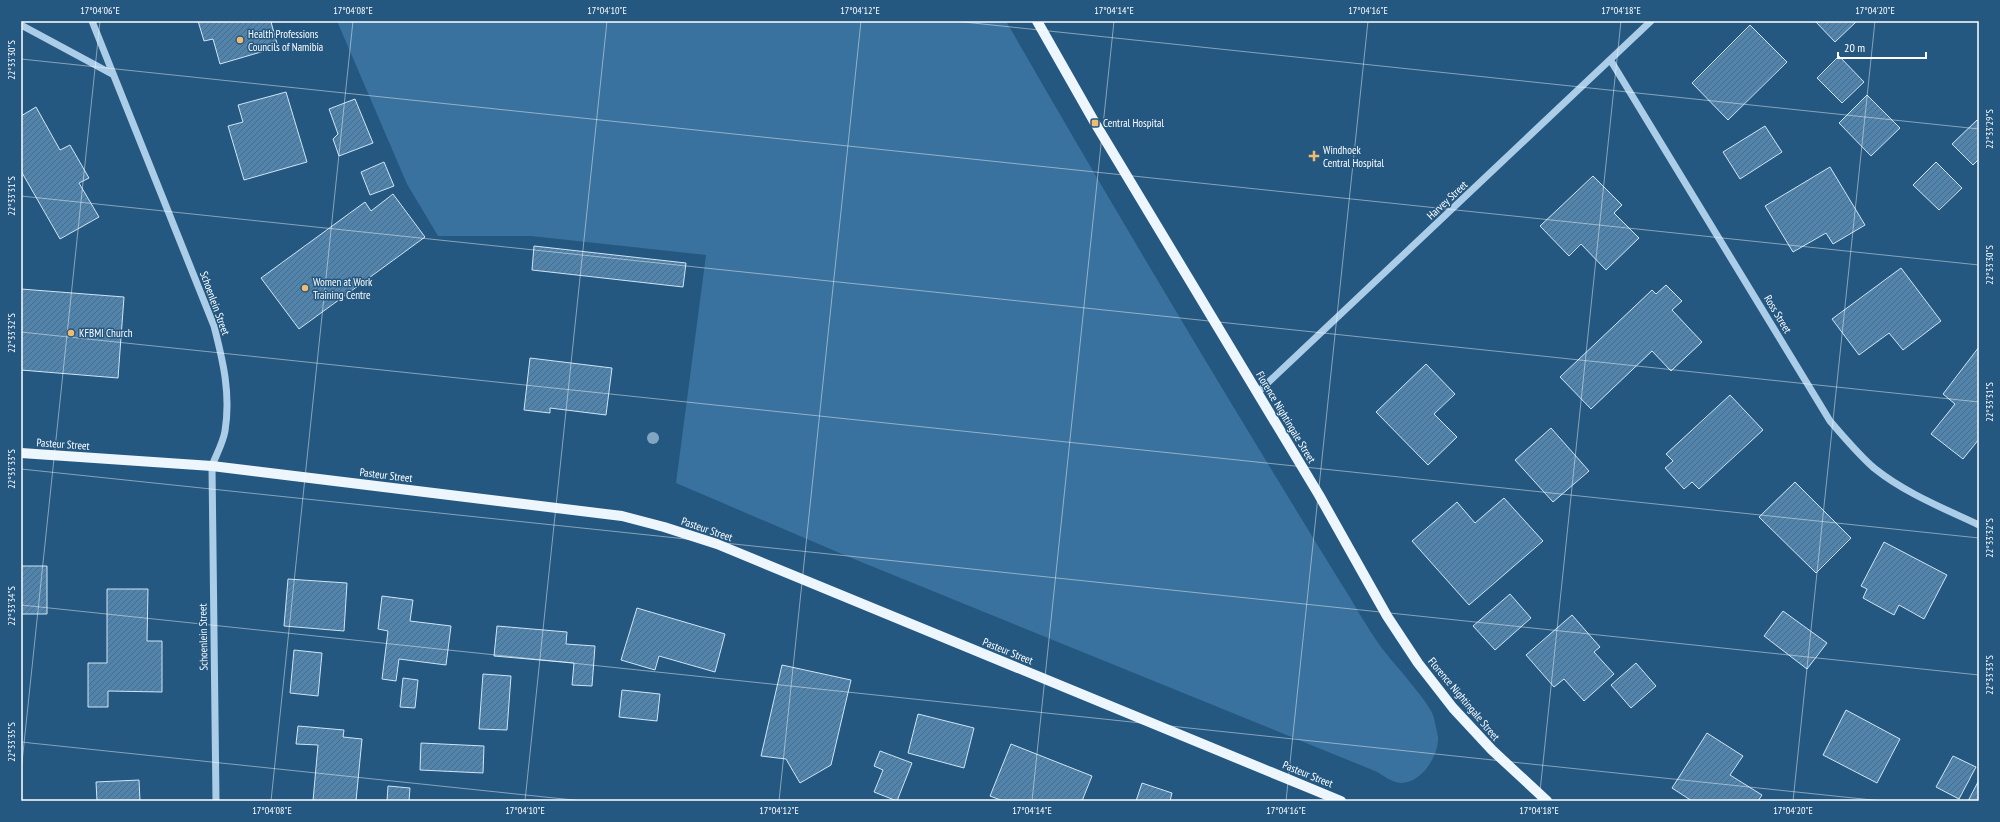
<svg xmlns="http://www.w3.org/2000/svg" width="2000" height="822" viewBox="0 0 2000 822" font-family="'PT Sans Narrow',sans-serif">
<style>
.green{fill:#39729e}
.building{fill:url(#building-hatch);stroke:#cfe5f5}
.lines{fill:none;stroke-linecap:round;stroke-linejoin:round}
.minor{stroke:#abcde7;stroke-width:7}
.major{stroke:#edf5fd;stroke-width:10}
.tree{fill:#82a6c1}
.ticks{fill:none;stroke:#fff;stroke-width:1;stroke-opacity:0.45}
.poi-dot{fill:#f1bc6f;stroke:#245881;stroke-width:1.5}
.labels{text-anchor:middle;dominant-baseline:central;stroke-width:3;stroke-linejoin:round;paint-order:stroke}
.poi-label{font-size:11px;fill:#fff;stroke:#245881;text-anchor:start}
.street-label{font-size:11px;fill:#fff;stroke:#245881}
.neatline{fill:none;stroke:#fff;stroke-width:1.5}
.ticks-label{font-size:10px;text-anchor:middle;fill:#fff}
</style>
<defs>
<pattern id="building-hatch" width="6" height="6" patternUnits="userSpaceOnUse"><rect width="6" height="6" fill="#5184ac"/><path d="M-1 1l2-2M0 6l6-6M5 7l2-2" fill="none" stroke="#4f6b81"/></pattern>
</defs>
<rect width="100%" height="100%" fill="#245881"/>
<path class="green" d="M 337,21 L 1006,21 C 1114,209 1225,395 1339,580 C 1353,602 1366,626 1381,647 C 1392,662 1431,704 1434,718 C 1435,724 1437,731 1438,737 C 1439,756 1421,784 1400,783 C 1391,782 1383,775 1375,771 L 849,557 L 676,483 L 706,255 L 531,236 L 438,236 L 407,184 Z"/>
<path class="building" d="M 198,21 L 275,21 L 271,22 L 278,47 L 220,64 L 213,39 L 204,41 Z
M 1815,21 L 1857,21 L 1835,42 Z
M 1750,25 L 1787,62 L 1728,120 L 1692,83 Z
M 1839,56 L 1864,82 L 1842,103 L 1817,78 Z
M 286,92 L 307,162 L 244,180 L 228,126 L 243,122 L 238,105 Z
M 1867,95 L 1900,128 L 1871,156 L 1839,123 Z
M 355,99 L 373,143 L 339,156 L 333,139 L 338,134 L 329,109 Z
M 36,107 L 60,150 L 70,145 L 89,178 L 79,183 L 99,217 L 60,239 L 21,171 L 21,116 Z
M 1977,120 L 1979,122 L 1979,159 L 1973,165 L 1952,144 Z
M 1765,126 L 1782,152 L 1740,179 L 1723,152 Z
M 384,162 L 394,186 L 370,195 L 361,172 Z
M 1936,162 L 1962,188 L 1939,210 L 1913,185 Z
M 1830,167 L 1865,225 L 1833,244 L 1826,233 L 1793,252 L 1765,206 Z
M 1593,176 L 1622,205 L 1614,213 L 1639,238 L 1606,270 L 1581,244 L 1569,256 L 1540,226 Z
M 393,194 L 425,237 L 299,329 L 261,278 L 365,202 L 371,211 Z
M 534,246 L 686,263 L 683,287 L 532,270 Z
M 1901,268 L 1941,321 L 1903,350 L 1889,333 L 1859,355 L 1832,319 Z
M 1666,285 L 1682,301 L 1672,310 L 1702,342 L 1671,371 L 1652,351 L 1591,409 L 1560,377 L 1652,290 L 1656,294 Z
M 21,289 L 124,297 L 118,378 L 21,370 Z
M 1979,347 L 1979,439 L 1963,459 L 1931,434 L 1955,404 L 1943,394 Z
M 530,358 L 612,368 L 606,415 L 550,408 L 550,413 L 524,410 Z
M 1426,364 L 1455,394 L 1434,414 L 1457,437 L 1428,465 L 1376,412 Z
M 1730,395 L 1763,430 L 1699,489 L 1692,482 L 1684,489 L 1665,468 L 1673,461 L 1666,454 Z
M 1551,428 L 1589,471 L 1553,502 L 1515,460 Z
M 1795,482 L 1851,538 L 1816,573 L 1759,517 Z
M 1504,498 L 1543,541 L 1469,605 L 1412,541 L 1457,502 L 1475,523 Z
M 1884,542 L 1947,575 L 1924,619 L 1899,605 L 1894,615 L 1863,598 L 1867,589 L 1861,586 Z
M 21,566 L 47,566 L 47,614 L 21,614 Z
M 288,579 L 347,583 L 344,631 L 284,626 Z
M 107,589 L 148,589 L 147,641 L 162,641 L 162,692 L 108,691 L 108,707 L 88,707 L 88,663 L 107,663 Z
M 1510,594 L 1531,618 L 1495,650 L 1473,626 Z
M 382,596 L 413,600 L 410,621 L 451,626 L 446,665 L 399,659 L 396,681 L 382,679 L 388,631 L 378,629 Z
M 637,608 L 725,634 L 715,672 L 659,656 L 655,670 L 621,660 Z
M 1783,611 L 1827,643 L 1807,669 L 1764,636 Z
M 1572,615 L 1600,647 L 1594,652 L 1614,674 L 1584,701 L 1564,679 L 1554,687 L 1526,655 Z
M 497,626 L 567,632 L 566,644 L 595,646 L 592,686 L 572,685 L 574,663 L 494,656 Z
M 294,650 L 322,653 L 318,696 L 290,693 Z
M 1636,663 L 1656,686 L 1631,708 L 1611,685 Z
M 782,665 L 851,680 L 831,765 L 800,783 L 786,759 L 761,756 Z
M 483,674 L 511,676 L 507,730 L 479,729 Z
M 403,678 L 418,680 L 415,708 L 400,707 Z
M 622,690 L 660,694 L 657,721 L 619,717 Z
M 1846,710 L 1900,739 L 1877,783 L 1823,755 Z
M 918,714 L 974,728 L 964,768 L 908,753 Z
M 298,726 L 344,730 L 343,737 L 362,739 L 356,801 L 313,801 L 318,745 L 296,744 Z
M 1707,733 L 1743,756 L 1730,775 L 1762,795 L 1758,801 L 1692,801 L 1672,788 Z
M 421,743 L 484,746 L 483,773 L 420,770 Z
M 1011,744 L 1092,776 L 1082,801 L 1003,801 L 990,796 Z
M 880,751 L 912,763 L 897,801 L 874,792 L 883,770 L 874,766 Z
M 1953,756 L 1976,767 L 1959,799 L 1936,787 Z
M 139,780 L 140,801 L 97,801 L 96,782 Z
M 1979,780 L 1979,801 L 1968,801 Z
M 1142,783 L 1172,793 L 1170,801 L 1136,801 Z
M 388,786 L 410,788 L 409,801 L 387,801 Z"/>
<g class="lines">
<path class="minor" d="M 92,21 L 214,326 C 223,361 231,394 225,431 C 223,443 216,455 212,466 L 216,801
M 21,25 L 112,74
M 1611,61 L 1830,421 C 1844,437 1858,454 1874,468 C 1905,493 1943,508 1979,525
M 1257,393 L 1651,21"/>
<path class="major" d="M 1037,21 L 1095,123 L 1319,495 L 1387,616 L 1418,663 L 1453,708 L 1492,750 L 1547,801
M 21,453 L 212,466 L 622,516 L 664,527 L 717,544 L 1341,801"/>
</g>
<circle class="tree" cx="653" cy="438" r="6"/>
<path class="ticks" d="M 954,21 L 1979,129M 21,59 L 1979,265M 21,196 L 1979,402M 21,332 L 1979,538M 21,469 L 1979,675M 21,605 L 1882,801M 21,742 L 583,801M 21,772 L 100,21M 271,801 L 353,21M 525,801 L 607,21M 779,801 L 861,21M 1032,801 L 1114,21M 1286,801 L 1368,21M 1539,801 L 1621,21M 1793,801 L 1875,21"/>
<g class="poi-dot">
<circle cx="240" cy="40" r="4"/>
<rect x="1091" y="119" width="8" height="8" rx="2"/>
<path d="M1312 150h4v4h4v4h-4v4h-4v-4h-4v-4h4z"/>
<circle cx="305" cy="288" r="4"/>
<circle cx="71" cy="333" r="4"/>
</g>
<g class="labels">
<g class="poi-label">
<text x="248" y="34">Health Professions<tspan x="248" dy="13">Councils of Namibia</tspan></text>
<text x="1103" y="123">Central Hospital</text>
<text x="1323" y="150">Windhoek<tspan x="1323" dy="13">Central Hospital</tspan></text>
<text x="313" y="282">Women at Work<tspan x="313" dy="13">Training Centre</tspan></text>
<text x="79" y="333">KFBMI Church</text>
</g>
<g class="street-label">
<text transform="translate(1447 200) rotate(-43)">Harvey Street</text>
<text transform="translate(215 303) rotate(70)">Schoenlein Street</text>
<text transform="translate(1778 314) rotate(59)">Ross Street</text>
<text transform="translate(1286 417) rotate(59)">Florence Nightingale Street</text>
<text transform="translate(63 444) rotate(4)">Pasteur Street</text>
<text transform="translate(386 475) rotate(7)">Pasteur Street</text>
<text transform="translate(707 529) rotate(19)">Pasteur Street</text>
<text transform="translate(203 637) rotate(-91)">Schoenlein Street</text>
<text transform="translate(1008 651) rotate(22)">Pasteur Street</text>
<text transform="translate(1464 699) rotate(50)">Florence Nightingale Street</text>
<text transform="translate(1308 774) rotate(22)">Pasteur Street</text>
</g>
</g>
<rect width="2000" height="822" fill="none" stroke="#245881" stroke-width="44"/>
<path d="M1838 52v6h88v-6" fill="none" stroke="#ffffff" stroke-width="2"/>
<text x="1844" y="52" font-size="12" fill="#ffffff" stroke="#245881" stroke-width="3" paint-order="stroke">20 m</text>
<rect x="22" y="22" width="1956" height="778" class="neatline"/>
<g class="ticks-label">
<text x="100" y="14">17°04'06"E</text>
<text x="353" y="14">17°04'08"E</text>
<text x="607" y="14">17°04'10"E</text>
<text x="860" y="14">17°04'12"E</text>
<text x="1114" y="14">17°04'14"E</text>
<text x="1368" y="14">17°04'16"E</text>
<text x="1621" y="14">17°04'18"E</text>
<text x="1875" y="14">17°04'20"E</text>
<text transform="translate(11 60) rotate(-90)" y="4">22°33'30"S</text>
<text transform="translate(1989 129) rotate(-90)" y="4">22°33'29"S</text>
<text transform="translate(11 196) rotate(-90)" y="4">22°33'31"S</text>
<text transform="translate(1989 265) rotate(-90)" y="4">22°33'30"S</text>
<text transform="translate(11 333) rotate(-90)" y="4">22°33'32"S</text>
<text transform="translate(1989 402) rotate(-90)" y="4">22°33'31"S</text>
<text transform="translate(11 469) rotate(-90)" y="4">22°33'33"S</text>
<text transform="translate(1989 538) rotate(-90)" y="4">22°33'32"S</text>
<text transform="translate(11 606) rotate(-90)" y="4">22°33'34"S</text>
<text transform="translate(1989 675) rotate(-90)" y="4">22°33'33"S</text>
<text transform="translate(11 742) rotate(-90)" y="4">22°33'35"S</text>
<text x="272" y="814">17°04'08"E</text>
<text x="525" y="814">17°04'10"E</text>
<text x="779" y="814">17°04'12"E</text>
<text x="1032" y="814">17°04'14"E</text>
<text x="1286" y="814">17°04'16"E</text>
<text x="1539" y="814">17°04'18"E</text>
<text x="1793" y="814">17°04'20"E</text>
</g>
</svg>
